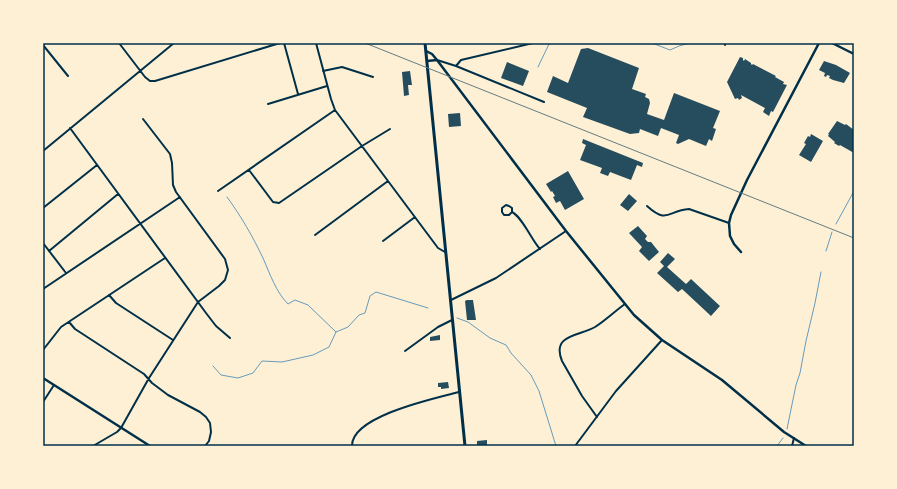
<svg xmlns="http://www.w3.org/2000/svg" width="897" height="489" viewBox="0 0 897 489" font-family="'DejaVu Sans',sans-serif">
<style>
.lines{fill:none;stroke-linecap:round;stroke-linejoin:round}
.stream{stroke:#669bbc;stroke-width:1}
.building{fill:#264d5e}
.minor{stroke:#003049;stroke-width:2}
.tertiary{stroke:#003049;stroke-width:2.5}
.primary{stroke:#003049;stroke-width:3}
.rail{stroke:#657d81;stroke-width:1}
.neatline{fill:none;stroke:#003049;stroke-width:1.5}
</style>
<rect width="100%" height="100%" fill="#fdf0d5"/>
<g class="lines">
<path class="stream" d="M 652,43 L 670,50 L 679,46 L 690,43
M 853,43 L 854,44
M 538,67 L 549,44 L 555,43
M 227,197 C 241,216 253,237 263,258 C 270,274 276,292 288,304 L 295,300 L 308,305 L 336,332 L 348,327 L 359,315 L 365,313 L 370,296 L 376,292 L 428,308
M 836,224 L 854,191
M 826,251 L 832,232
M 457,318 L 468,322 L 490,338 L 506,345 L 511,353 L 531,375 L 539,391 L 556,446
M 213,366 L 221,375 L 238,378 L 253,373 L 262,361 L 282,362 L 313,355 L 329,347 L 336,332
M 787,429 L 796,385 L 800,373 L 806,341 L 815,303 L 821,272
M 777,446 L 783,438"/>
</g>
<path class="building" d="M 588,48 L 639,68 L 632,89 L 646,94 L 645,97 L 649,99 L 650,103 L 647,114 L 664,120 L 674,93 L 720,111 L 713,128 L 716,129 L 712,141 L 709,139 L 706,146 L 689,139 L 678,144 L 676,143 L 679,135 L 661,128 L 658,136 L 640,129 L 639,133 L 630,134 L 583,117 L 587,108 L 547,92 L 553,76 L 568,83 L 581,49 Z
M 740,57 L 743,58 L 743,60 L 744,61 L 745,59 L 751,63 L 751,64 L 752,65 L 753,64 L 776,76 L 775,77 L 784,82 L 783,84 L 787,85 L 773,112 L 771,111 L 769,116 L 763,112 L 765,108 L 741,95 L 742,98 L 739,100 L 738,98 L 735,99 L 727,82 Z
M 824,61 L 836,65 L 850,73 L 844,83 L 833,80 L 829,78 L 830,76 L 827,75 L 826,77 L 824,76 L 825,73 L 819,70 Z
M 507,62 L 529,71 L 523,86 L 501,78 Z
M 410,71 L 412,85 L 408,85 L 409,95 L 404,96 L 402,72 Z
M 460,113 L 461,126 L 449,127 L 448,114 Z
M 837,121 L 845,125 L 846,124 L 854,130 L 854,153 L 840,145 L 839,146 L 834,143 L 835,142 L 828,136 L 829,134 L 828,134 Z
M 811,134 L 823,141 L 811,162 L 799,155 L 806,144 L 804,143 L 808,136 L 810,137 Z
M 583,139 L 643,163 L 642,167 L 637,165 L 631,180 L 610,172 L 608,176 L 600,173 L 602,168 L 580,160 L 586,145 L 582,143 Z
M 568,171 L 584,199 L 565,210 L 560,201 L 556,203 L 553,197 L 555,196 L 552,191 L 551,192 L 546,184 Z
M 629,194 L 637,201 L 628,211 L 620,205 Z
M 638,226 L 647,236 L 645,239 L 648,242 L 651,242 L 659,252 L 649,261 L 639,251 L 642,247 L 629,233 Z
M 668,253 L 675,259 L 667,267 L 686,284 L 691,279 L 720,306 L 711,316 L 682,289 L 678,292 L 657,273 L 664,266 L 660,262 Z
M 467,300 L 473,300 L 476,320 L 467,320 L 465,301 Z
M 440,335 L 440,340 L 430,341 L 430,337 Z
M 448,382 L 449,388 L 441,389 L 441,387 L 438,387 L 438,383 Z
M 487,440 L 487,446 L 477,446 L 477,441 Z"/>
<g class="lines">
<path class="minor" d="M 119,43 L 145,77 L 150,81 L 155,81 L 280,43
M 284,43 L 298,94
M 316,43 L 331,99 L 335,110 L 438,248 L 445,252
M 43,45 L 68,76
M 725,45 L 725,43
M 437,60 L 456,66 L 461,60 L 533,43
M 456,66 L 544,102
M 323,71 L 342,67 L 373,77
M 268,104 L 327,86
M 70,128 L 206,313 L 216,326 L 230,338
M 43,151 L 174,43
M 249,170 L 273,202 L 279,203 L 362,146 L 390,129
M 218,191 L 335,110
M 647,206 C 668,225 668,210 689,209 L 729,223
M 43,208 L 97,165
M 512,212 L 512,208 L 509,206 L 506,205 L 502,208 L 502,212 L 504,215 L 509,215 L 512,212 C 523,218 531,239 540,249
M 315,235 L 388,181
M 383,241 L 415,217
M 43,243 L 66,273
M 49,251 L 118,194
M 43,289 L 180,197
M 109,295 L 116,303 L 173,340
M 451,300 L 496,278 L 566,231
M 69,322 L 75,329 L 144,374 L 152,383 L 168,395 L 200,412 L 206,417 L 210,423 L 211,432 L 209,441 L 205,446
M 43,350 L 61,327 L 165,258
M 405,351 L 438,327 L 452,320
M 43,402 L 54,385
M 597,417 L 582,396 L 562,361 C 551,334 580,336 595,327 C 606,320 615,311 625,304
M 93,446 L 117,432 L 121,428 L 149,378 L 198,302 L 219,286 L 225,280 L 228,270 L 225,259 L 176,192 L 173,185 L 172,163 L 170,154 L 143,119
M 352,446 C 351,416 436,398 459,392
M 575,446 L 616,391 L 662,340
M 792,446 L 794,438"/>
<path class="tertiary" d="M 832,43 L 854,54
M 426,51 L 432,54 L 437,60 L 566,231 L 634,315 L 662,340 L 722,380 L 784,432 L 806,446
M 427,61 L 437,60
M 741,252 L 734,244 L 730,236 L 729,223 L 731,215 L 747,180 L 819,43
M 43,378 L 150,446"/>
<path class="primary" d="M 425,43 L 465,446"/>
<path class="rail" d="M 365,43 L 854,238"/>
</g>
<rect width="897" height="489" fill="none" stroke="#fdf0d5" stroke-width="88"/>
<rect x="44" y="44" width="809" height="401" class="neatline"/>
</svg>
